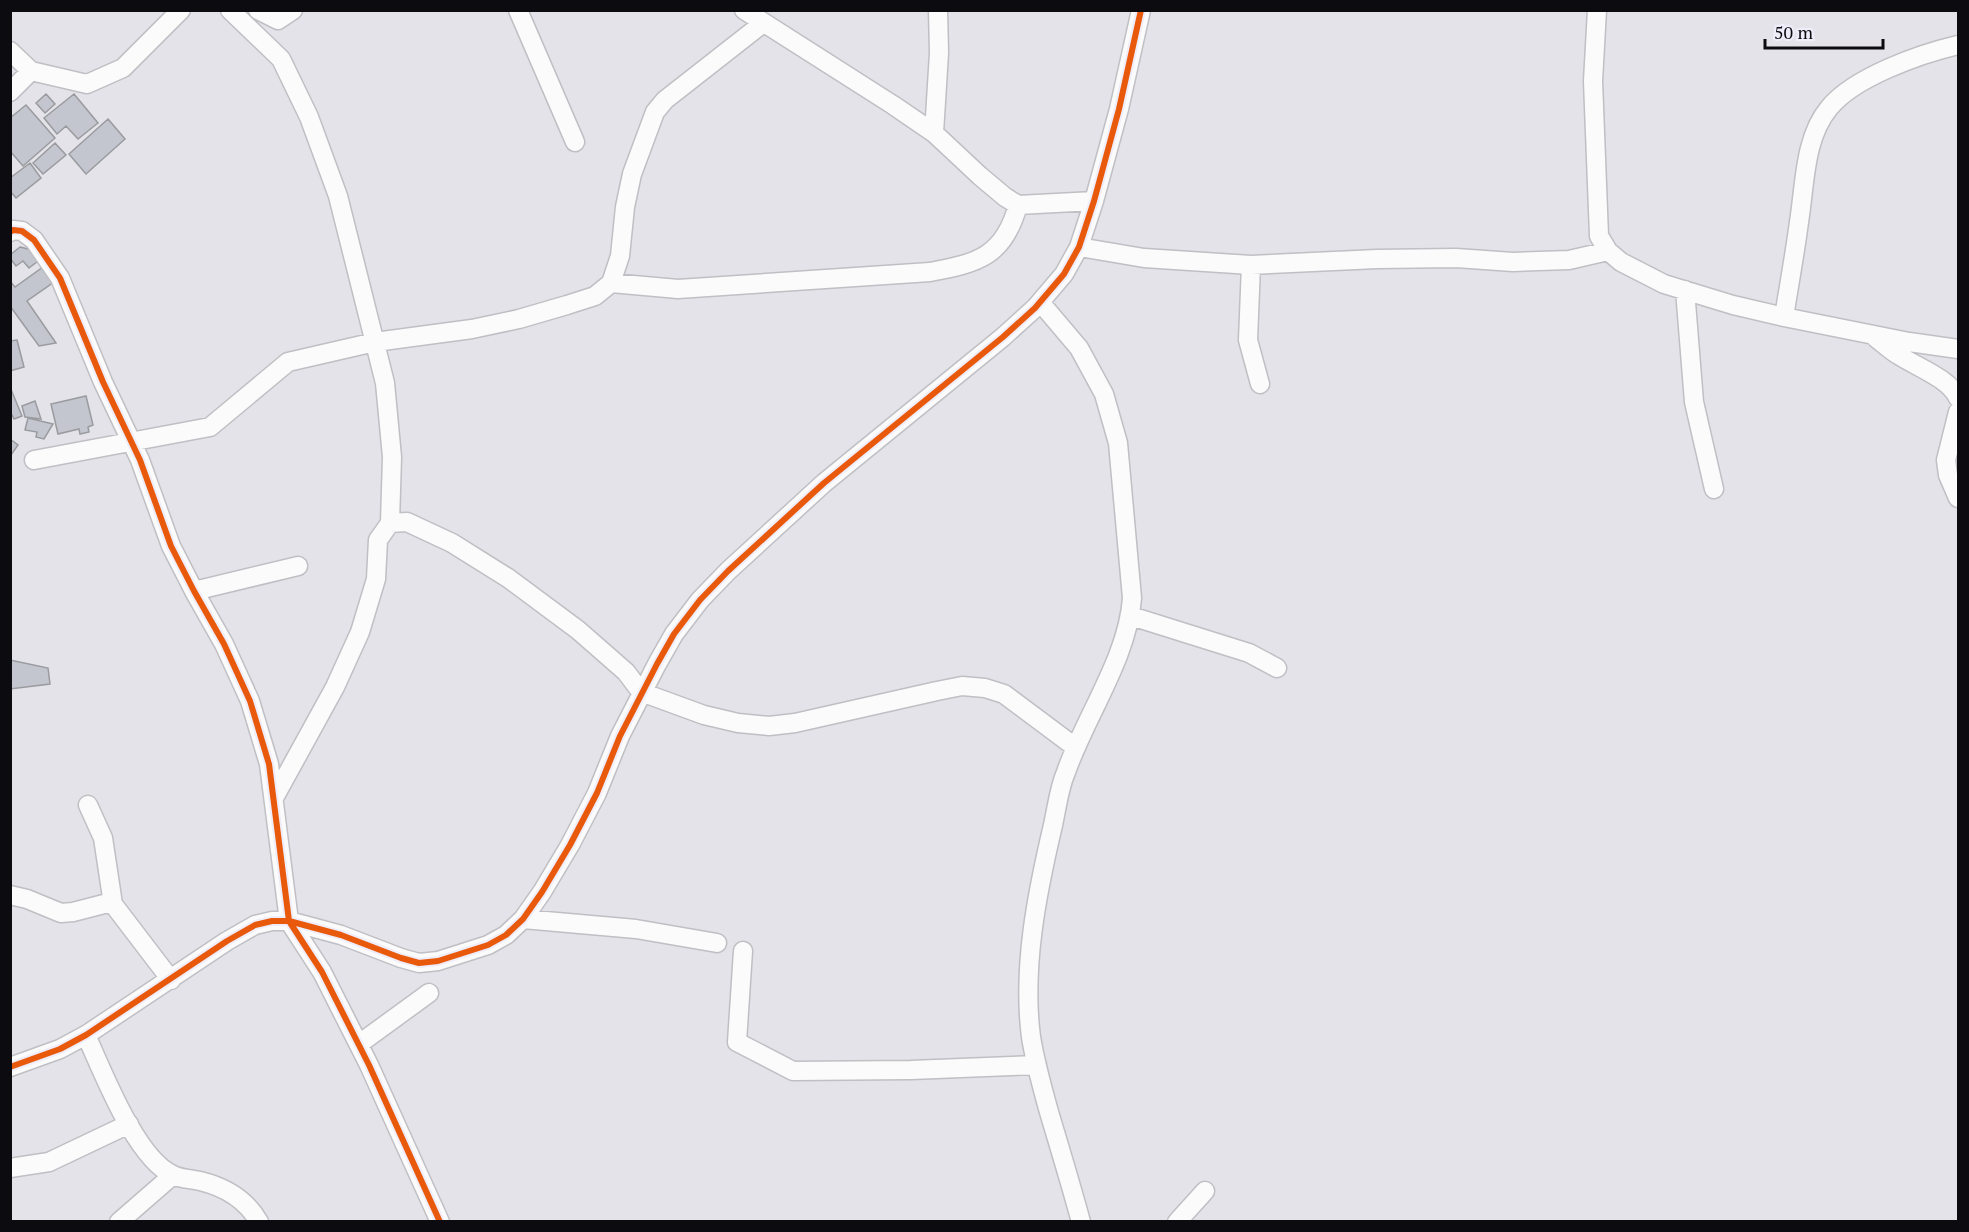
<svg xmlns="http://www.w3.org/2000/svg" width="1969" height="1232" viewBox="0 0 1969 1232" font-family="'PT Serif',serif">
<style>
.building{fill:#c3c6cf;stroke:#9a9b9f;stroke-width:1.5}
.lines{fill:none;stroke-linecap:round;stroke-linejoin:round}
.minor-casing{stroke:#bfbfc4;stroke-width:21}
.minor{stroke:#fbfbfc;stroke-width:18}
.cycleway-casing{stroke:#eeedf9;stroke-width:10}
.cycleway{stroke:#e8590c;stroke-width:6}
</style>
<rect width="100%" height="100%" fill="#e3e3e9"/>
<path class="building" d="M 46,94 L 55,104 L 45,113 L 36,103 Z
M 74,94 L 98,123 L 78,139 L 66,126 L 57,134 L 44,118 Z
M 26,105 L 55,138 L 23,166 L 10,151 L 10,118 Z
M 108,119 L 125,139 L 86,174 L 69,154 Z
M 55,143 L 66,155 L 43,174 L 33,163 Z
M 30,163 L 41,178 L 16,198 L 10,191 L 10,178 Z
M 20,247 L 36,251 L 42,258 L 29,268 L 23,261 L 16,266 L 10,258 L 10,255 Z
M 43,267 L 54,282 L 27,301 L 56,343 L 39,346 L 10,306 L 10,281 L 15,287 Z
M 17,340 L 24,367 L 10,371 L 10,341 Z
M 10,387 L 22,416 L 14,419 L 12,415 L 10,416 Z
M 86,396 L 93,425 L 88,427 L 89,432 L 80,434 L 79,429 L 58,434 L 51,404 Z
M 35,401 L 41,419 L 25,417 L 22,406 Z
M 28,418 L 53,424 L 44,439 L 36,437 L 37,432 L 25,430 Z
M 10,439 L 18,445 L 11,455 L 10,455 Z
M 10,660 L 48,668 L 50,684 L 10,689 Z"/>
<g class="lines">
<defs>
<path id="minor" d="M 230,10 L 281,59 L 309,117 L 338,196 L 385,383 L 392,457 L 390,523
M 258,10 L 278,20 L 293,10
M 518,10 L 575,142
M 744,10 L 893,105 L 934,133 L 980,176 L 1005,197 L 1018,205 L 1094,201
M 1597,10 L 1593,81 L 1599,236 L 1608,251 L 1621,262 L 1664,284 L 1733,305 L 1784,317 L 1909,342 L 1958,349
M 10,51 L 31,71 L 87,84 L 123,68 L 181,10
M 10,92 L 31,71
M 934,133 L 939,53 L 938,10
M 10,232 L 13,230 L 22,231 L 34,240 L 60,278 L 103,382 L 140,460 L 171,546 L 194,591 L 224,644 L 250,701 L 269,764 L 289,921 L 322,972 L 369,1065 L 440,1222
M 1079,247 L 1144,258 L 1251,265 L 1377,259 L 1456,258 L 1513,262 L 1569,260 L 1608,251
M 1251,265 L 1248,340 L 1260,384
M 611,283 L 678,289 L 930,272 C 979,263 1004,256 1018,205
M 1685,290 L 1694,402 L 1714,489
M 1040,302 L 1079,348 L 1104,394 L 1118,443 L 1132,598 C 1128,657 1086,715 1066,772 C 1059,788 1057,807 1053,825 C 1037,893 1022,967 1031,1037 C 1035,1062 1042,1087 1049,1112 C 1060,1149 1071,1185 1081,1222
M 1784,317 C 1789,285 1795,253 1799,222 C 1805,185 1804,138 1829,108 C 1854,77 1920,54 1958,45
M 1876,338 C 1884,344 1891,351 1900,356 C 1917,367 1950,379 1958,398
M 1958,412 L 1946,460 L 1948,475 L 1958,498
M 34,460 L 210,427 L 288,362 L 375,342 L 472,329 L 519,319 L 567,305 L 595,296 L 611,283 L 620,256 L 625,207 L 632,174 L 655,112 L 665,100 L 762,24
M 194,591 L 298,566
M 1131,616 L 1249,653 L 1277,668
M 274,798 L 335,687 L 360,632 L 376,579 L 378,540 L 390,523 L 407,522 L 452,543 L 508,578 L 578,630 L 626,672 L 641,692 L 704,715 L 738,723 L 769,726 L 795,723 L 937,691 L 962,686 L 985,688 L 1004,694 L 1075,747
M 88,805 L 103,838 L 113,904
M 10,895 L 27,899 L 61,913 L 73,912 L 104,904 L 113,904 L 171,980
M 523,919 L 636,929 L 717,943
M 743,951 L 737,1042 L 793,1071 L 911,1070 L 1037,1065
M 86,1035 C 103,1072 136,1159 173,1175 C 181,1179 191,1179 200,1181 C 225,1187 246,1199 259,1222
M 359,1044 L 429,993
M 10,1067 L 60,1049 L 86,1035 L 227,941 L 255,925 L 272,921 L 289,921 L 341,935 L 401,958 L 419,963 L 438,961 L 488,945 L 506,935 L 523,919 L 542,892 L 570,845 L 597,793 L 620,736 L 657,664 L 674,634 L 700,600 L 728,571 L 824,483 L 1003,337 L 1035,308 L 1064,274 L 1079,247 L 1094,201 L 1119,109 L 1141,10
M 10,1168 L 49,1162 L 129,1124
M 119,1222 L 173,1175
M 1177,1222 L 1205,1191"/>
</defs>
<use href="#minor" class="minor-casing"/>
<use href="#minor" class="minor"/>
<defs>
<path id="cycleway" d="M 10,232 L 13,230 L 22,231 L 34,240 L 60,278 L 103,382 L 140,460 L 171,546 L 194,591 L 224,644 L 250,701 L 269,764 L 289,921 L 322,972 L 369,1065 L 440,1222
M 10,1067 L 60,1049 L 86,1035 L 227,941 L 255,925 L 272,921 L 289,921 L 341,935 L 401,958 L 419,963 L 438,961 L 488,945 L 506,935 L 523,919 L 542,892 L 570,845 L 597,793 L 620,736 L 657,664 L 674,634 L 700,600 L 728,571 L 824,483 L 1003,337 L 1035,308 L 1064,274 L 1079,247 L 1094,201 L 1119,109 L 1141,10"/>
</defs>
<use href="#cycleway" class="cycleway-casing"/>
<use href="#cycleway" class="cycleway"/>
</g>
<rect width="1969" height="1232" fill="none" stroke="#0c0c10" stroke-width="24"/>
<path d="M1765 39v9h118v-9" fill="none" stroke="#0c0c10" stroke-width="3"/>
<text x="1774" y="39" font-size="18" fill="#0c0c10" stroke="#eeedf9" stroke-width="4.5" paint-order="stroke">50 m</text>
</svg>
